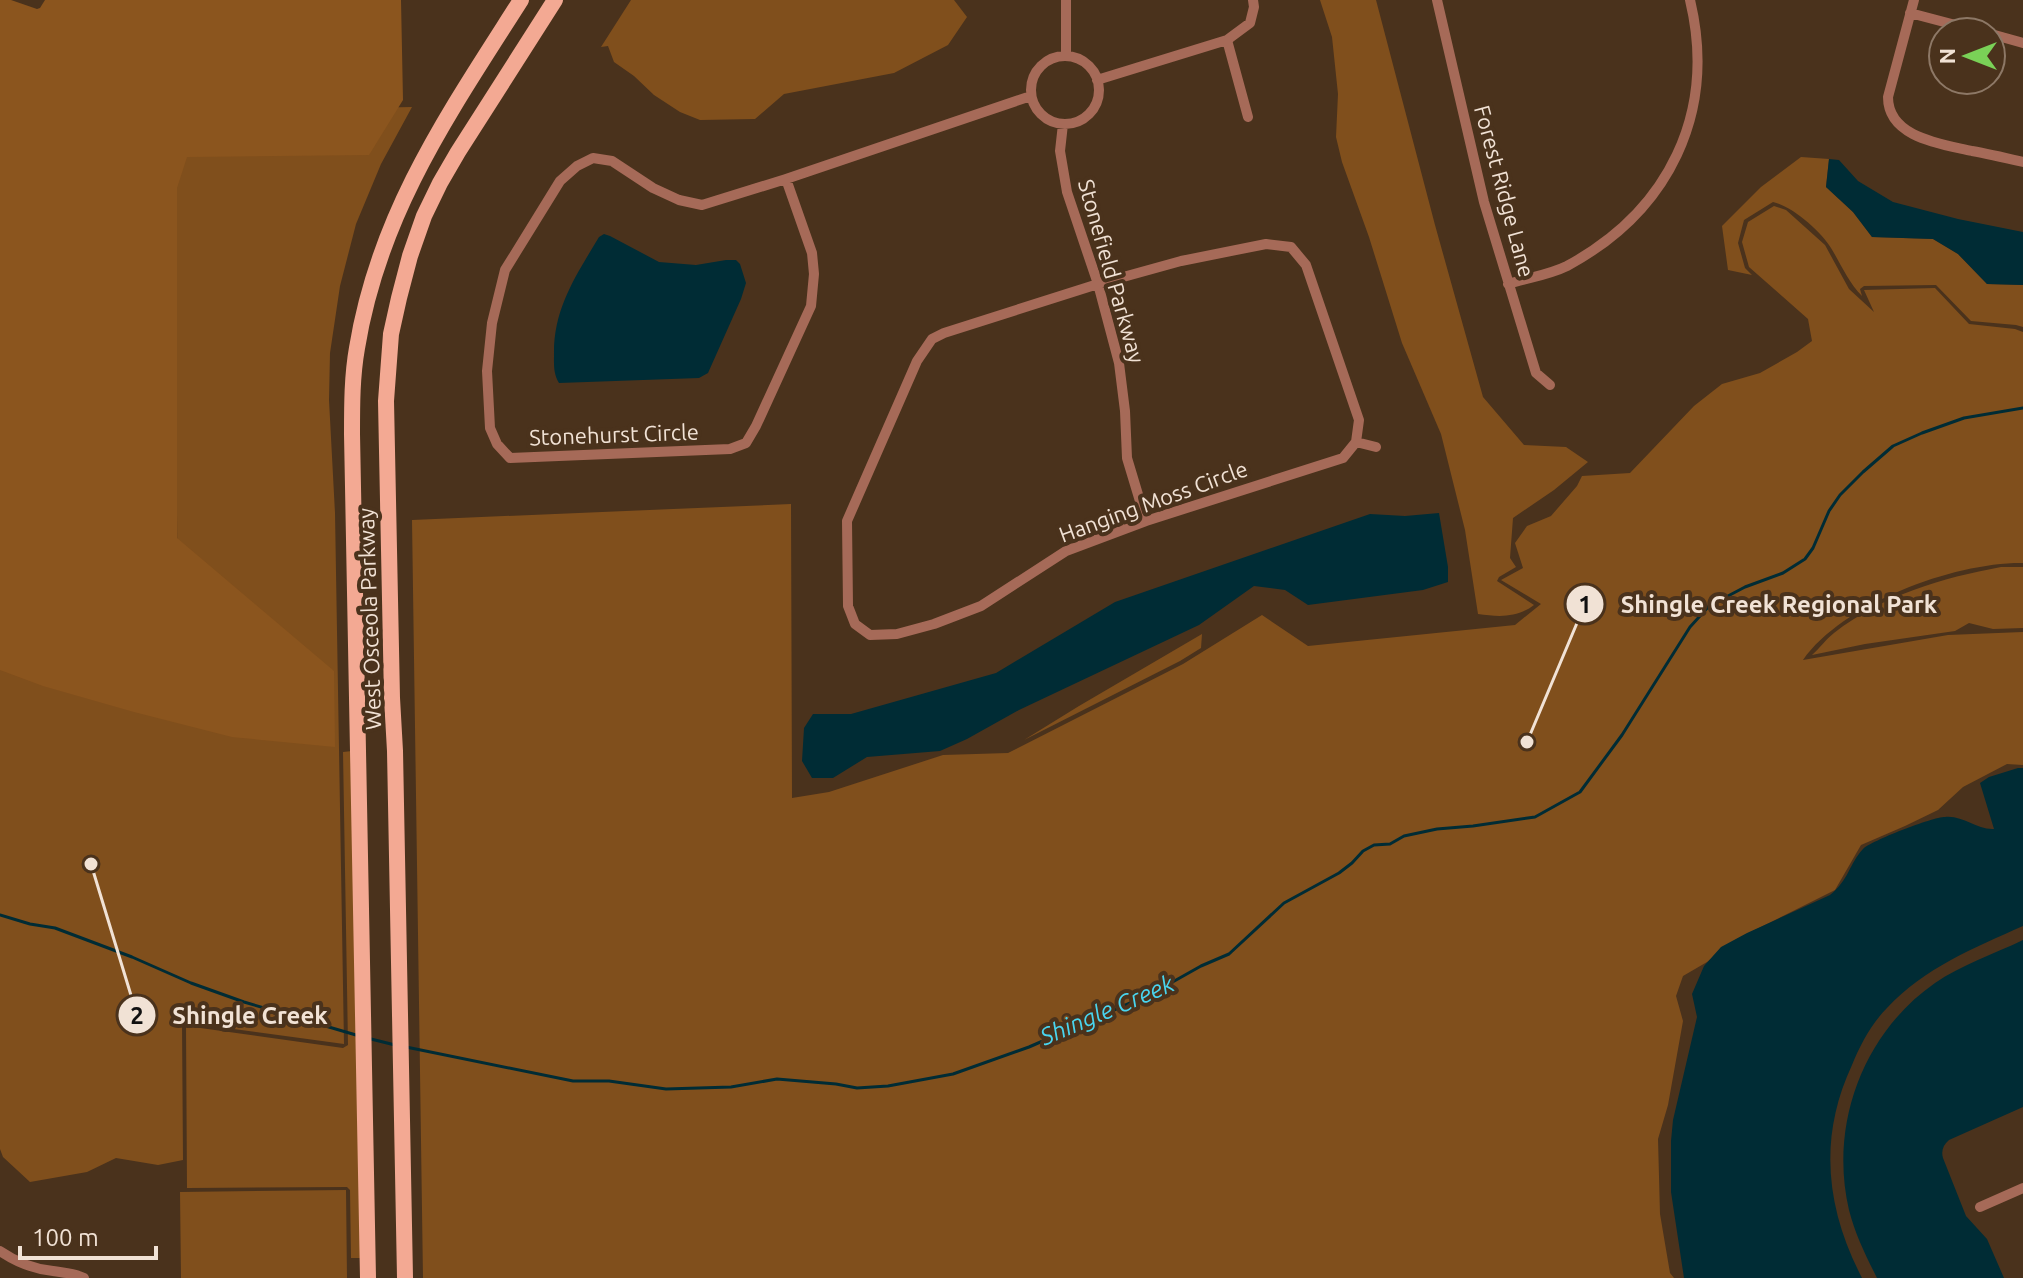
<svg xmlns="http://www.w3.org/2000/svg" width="2023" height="1278" viewBox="0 0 2023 1278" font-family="Ubuntu,sans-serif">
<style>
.green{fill:#804f1c}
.forest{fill:#8b551e}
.water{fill:#002c35}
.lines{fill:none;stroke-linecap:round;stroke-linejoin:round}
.stream{stroke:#002c35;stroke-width:3}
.street{stroke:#a66a58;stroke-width:10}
.primary{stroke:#f3a993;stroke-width:16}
.labels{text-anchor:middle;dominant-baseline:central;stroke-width:8;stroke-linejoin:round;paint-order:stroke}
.street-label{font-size:22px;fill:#f1e2d5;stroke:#4a321c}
.water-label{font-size:24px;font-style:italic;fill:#49d5f0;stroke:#4a321c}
.leader{fill:none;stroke:#f1e2d5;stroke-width:3}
.callout-dot{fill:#f1e2d5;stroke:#4a321c;stroke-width:3}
.mark-label{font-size:24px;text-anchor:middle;font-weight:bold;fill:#111}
.callout-label{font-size:24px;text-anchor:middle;font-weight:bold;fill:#f1e2d5;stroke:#4a321c;stroke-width:8;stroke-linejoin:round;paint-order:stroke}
</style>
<rect width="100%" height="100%" fill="#4a321c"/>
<path class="green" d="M 631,0 L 954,0 L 967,17 L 948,45 L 894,73 L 784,94 L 755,119 L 700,120 L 680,112 L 654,95 L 634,76 L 614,62 L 608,46 L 601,47 Z
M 1320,0 L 1376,0 L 1435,225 L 1483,397 L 1524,445 L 1566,447 L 1588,462 L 1554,490 L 1513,518 L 1510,558 L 1516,567 L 1499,577 L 1497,581 L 1534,605 C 1517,618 1499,617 1478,614 L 1465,530 L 1441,434 L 1402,343 L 1369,237 L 1342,162 L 1336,137 L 1338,94 L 1332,37 Z
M 412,107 L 381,164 L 356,224 L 340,286 L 330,353 L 329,400 L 335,513 L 344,1044 L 182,1022 L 183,1160 L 158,1165 L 116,1158 L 87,1172 L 30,1182 L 3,1157 L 0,1149 L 0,635 L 178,716 L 175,112 Z
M 1801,157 L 1829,159 L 1826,187 L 1853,212 L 1872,237 L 1933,239 L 1958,254 L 1987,284 L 2023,285 L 2023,327 L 2016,325 L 1971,321 L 1936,285 L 1864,286 L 1860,289 L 1862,296 C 1848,282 1841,264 1831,248 C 1821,231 1792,206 1773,202 L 1744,220 L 1738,243 L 1745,268 L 1752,275 L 1728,270 L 1722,226 L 1761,187 Z
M 1774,206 L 1786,210 L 1825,245 L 1849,289 L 1874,312 L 1864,290 L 1935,288 L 1969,324 L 2015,329 L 2023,332 L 2023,563 C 1955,562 1843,603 1803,660 L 1948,635 L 2023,632 L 2023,765 L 2007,764 L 1963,787 L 1938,810 L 1905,826 L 1861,845 L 1835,890 L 1737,939 L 1707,962 L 1683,976 L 1676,996 L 1683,1021 L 1668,1105 L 1658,1139 L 1660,1214 L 1670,1273 L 1674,1278 L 423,1278 L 412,520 L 791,504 L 792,798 L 829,792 L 943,755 L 1008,753 L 1183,664 L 1262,615 L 1308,646 L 1515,625 L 1541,604 L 1501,580 L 1523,568 L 1515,543 L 1527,526 L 1551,516 L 1577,486 L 1582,476 L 1630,473 L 1694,406 L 1722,384 L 1760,373 L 1797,352 L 1812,341 L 1808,319 L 1749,267 L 1742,242 L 1748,222 Z
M 2001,567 L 2023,567 L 2023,628 L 1993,629 L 1969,623 L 1955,631 L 1865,644 L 1812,655 C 1820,648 1826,639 1834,633 C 1883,595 1942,578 2001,567 Z
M 1202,634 L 1201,648 L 1180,661 L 1024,740 L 1079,706 Z
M 352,751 L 362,1258 L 351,1258 L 350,1190 L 347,1187 L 187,1188 L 186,1026 L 343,1048 L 348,1045 L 343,752 Z
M 346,1190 L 347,1278 L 181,1278 L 180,1192 Z"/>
<path class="forest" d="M 0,0 L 11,0 L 37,9 L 40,8 L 45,0 L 401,0 L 403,100 L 369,155 L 187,157 L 177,188 L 177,538 L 334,671 L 335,747 L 232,737 L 134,712 L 43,686 L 0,670 Z"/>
<path class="water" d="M 1829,159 L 1839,160 L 1858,181 L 1893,202 L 1958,219 L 2023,232 L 2023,285 L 1987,284 L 1958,254 L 1933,239 L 1872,237 L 1853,212 L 1826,187 Z
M 604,234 L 610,236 L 659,262 L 696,265 L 726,260 L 736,260 L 740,264 L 746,283 L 741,299 L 708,373 L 699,378 L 559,383 C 553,373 554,364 554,352 C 554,307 577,274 599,237 Z
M 1439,513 L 1448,567 L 1448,582 L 1423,590 L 1308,605 L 1285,590 L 1254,586 L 1199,625 L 1019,710 L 967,739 L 940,751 L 867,757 L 833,778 L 812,778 L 802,761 L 804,728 L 813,714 L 851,714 L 996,673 L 1115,602 L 1370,514 L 1405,516 Z
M 2018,768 L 2023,768 L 2023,926 C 1974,948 1924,968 1887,1008 C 1872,1023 1860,1045 1852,1065 C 1818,1138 1826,1208 1862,1278 L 1684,1278 L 1671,1192 L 1671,1141 L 1673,1120 L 1697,1017 L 1692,994 L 1704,966 L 1721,947 L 1747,933 L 1830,895 C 1849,880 1849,864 1863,849 C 1871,841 1932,817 1945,817 C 1963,815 1976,830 1994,829 L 1980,783 L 1989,777 Z
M 2023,940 L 2023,1107 L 1949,1140 C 1943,1145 1941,1151 1943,1158 L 1966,1216 L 1987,1239 L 2004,1278 L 1877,1278 C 1866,1256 1855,1234 1849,1210 C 1829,1125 1863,1033 1935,983 C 1961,965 1994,954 2023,940 Z"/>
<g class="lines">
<path class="stream" d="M 0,915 L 30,924 L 55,928 L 132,957 L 191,983 L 244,1002 L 356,1035
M 371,1039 L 395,1045
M 406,1047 L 573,1081 L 609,1081 L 666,1089 L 731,1087 L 777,1079 L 836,1084 L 857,1088 L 888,1086 L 953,1074 L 1029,1047 L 1153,993 L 1201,966 L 1229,954 L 1284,903 L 1339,873 L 1352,863 L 1363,851 L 1374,845 L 1390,844 L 1404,836 L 1437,829 L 1473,826 L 1535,817 L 1580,792 L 1622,735 L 1690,627 L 1709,606 L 1745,587 L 1783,573 L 1805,559 L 1813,548 L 1829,511 L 1840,495 L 1863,472 L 1893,446 L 1922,433 L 1964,418 L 2023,408"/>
<path class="street" d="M 1437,0 L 1484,202 L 1536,373 L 1550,385
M 1914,0 L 1888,97 C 1888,138 1942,144 1972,151 C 1989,154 2006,158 2023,162
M 1910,13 L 1982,32
M 1991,34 L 2023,43
M 1227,40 L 1248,117
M 1066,56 L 1066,0
M1031 90a34 34 0 1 1 68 0a34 34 0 1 1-68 0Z
M 1097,80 L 1227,40 L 1250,23 L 1254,7 L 1253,0
M 1063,124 L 1060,151 L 1067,192 L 1098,284 L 1119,363 L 1125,411 L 1127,458 L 1146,521
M 786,179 L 812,253 L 814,274 L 811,306 L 756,426 L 746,443 L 730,449 L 510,458 L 497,444 L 490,428 L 487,371 L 492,323 L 505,270 L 560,181 L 577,166 L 593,158 L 612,161 L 653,188 L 679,200 L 702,205 L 786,179 L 1031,96
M 1266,244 L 1291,247 L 1306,265 L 1359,420 L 1356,442 L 1343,458 L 1146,521 L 1066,551 L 981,606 L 934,624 L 897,634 L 870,635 L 855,624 L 848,606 L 847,521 L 917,361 L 932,339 L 944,333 L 1098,284 L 1181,261 Z
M 1508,284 C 1527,278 1549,275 1567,266 C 1669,211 1717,113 1690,0
M 1356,442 L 1376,447
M 1980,1207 L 2023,1188
M 0,1251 C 16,1262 34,1269 53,1271 C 65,1273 74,1273 84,1278"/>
<path class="primary" d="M 368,1278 L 352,434 C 352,405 352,376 357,348 C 379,213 449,113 521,0
M 405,1278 L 395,751 L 392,698 L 386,401 L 391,334 L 399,298 L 410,256 L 424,216 L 440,183 L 458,152 L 555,0"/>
</g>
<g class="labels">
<g class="street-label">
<text transform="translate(1505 191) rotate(75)">Forest Ridge Lane</text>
<text transform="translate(1112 271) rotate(74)">Stonefield Parkway</text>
<text transform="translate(614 434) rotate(-2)">Stonehurst Circle</text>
<text transform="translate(1153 501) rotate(-20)">Hanging Moss Circle</text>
<text transform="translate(369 619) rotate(-92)">West Osceola Parkway</text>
</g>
<g class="water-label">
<text transform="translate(1107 1010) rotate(-23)">Shingle Creek</text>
</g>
</g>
<path class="leader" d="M1527 742L1585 604M91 864L137 1015"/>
<g class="callout-dot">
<circle cx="1527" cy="742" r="8"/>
<circle cx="91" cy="864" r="8"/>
<circle cx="1585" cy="604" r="20"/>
<circle cx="137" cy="1015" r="20"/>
</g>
<g class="mark-label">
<text x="1585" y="613">1</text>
<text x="137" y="1024">2</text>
</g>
<g class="callout-label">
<text x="1779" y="613">Shingle Creek Regional Park</text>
<text x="250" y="1024">Shingle Creek</text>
</g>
<g transform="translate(1967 56) rotate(270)"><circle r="38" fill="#4a321c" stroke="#8d7866" stroke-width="2"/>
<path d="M0-6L14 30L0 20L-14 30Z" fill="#7ad157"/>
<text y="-12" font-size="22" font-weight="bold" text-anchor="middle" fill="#f1e2d5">N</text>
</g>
<path d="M20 1246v12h136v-12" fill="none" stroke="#f1e2d5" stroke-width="4"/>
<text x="32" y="1246" font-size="24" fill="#f1e2d5" stroke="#4a321c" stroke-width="6" paint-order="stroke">100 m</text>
</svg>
